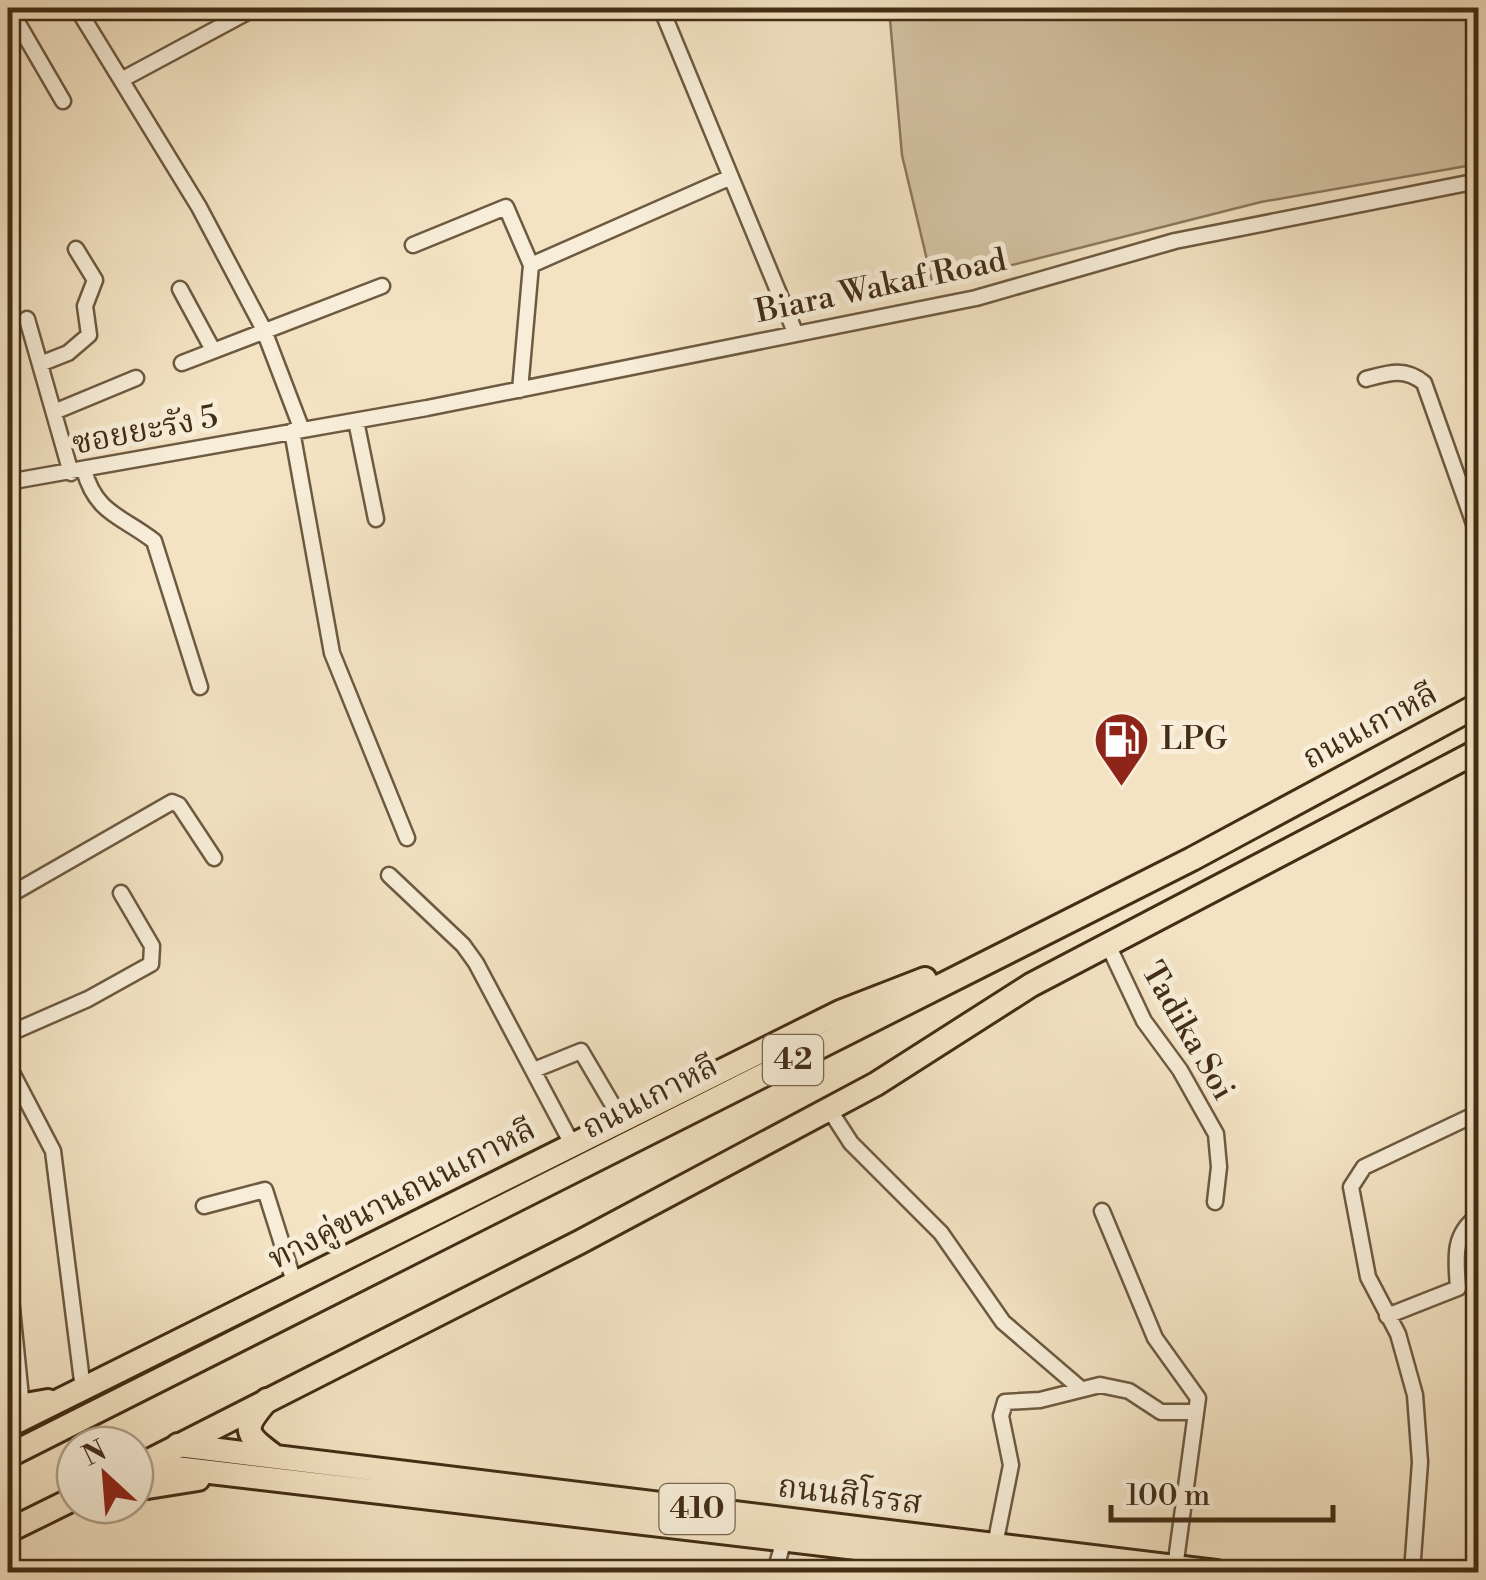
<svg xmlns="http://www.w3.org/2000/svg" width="1486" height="1580" viewBox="0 0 1486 1580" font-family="'Libre Bodoni','Noto Serif Thai',serif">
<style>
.green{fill:#d5c4a5;stroke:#8c785d;stroke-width:2.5}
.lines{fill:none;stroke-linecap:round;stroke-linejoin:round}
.minor-casing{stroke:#6e5a40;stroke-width:19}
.primary-casing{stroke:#422d15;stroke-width:28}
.trunk-casing{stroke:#422d15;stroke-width:28}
.minor{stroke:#f7edd8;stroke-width:14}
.primary{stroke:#f3e3c3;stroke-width:22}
.trunk{stroke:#f3e3c3;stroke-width:22}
.labels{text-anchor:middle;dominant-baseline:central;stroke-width:10;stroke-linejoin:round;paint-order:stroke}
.shield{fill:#f7edd8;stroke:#786750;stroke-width:2.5}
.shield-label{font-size:30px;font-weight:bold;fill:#422d15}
.street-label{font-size:32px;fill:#422d15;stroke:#f7edd8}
.poi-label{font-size:32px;fill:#422d15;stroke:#f7edd8;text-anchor:start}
</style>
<rect width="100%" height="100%" fill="#f3e3c3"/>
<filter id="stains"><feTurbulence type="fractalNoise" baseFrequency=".002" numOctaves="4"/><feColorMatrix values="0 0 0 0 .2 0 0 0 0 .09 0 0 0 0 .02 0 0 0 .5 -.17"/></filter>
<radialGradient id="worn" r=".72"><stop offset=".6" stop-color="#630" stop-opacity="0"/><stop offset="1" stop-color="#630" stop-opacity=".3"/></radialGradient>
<path class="green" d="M 889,8 L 1478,8 L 1478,164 L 1261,202 L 933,285 L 902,155 Z"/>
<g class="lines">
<defs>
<path id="minor" d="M 9,8 L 63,101
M 77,8 L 199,207 L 263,328 L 302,430
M 661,8 L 795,332
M 123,79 L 255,8
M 413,245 L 506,207 L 531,265 L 520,390
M 531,265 L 731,177
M 180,289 L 213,350
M 27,319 L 71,473
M 182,363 L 382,286
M 40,364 L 68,353 L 89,335 L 85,306 L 95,280 L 76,249
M 1366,379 C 1388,373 1405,367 1424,383 L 1478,535
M 54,412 L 136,378
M 356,421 L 376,519
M 292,431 L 332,653 L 407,838
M 84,470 C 96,514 122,516 154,541 L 200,687
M 8,482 L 427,408 L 976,298 L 1175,241 L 1478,181
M 389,875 L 463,945 L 476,963 L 572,1144
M 8,896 L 172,802 L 179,805 L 214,858
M 1109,947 L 1144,1021 L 1180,1070 L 1216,1134 L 1219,1167 L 1215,1202
M 8,1034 L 88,999 L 151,964 L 152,946 L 121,893
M 8,1065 L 53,1151 L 83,1389
M 534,1070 L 581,1051 L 621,1119
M 829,1109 L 851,1143 L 941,1233 L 1003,1322 L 1081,1389
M 204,1206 L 265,1190 L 295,1285
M 1102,1211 L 1155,1338 L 1198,1398 L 1175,1568
M 8,1269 L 22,1407
M 1387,1316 L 1458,1288 C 1456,1258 1452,1235 1478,1216
M 995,1545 L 1011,1465 L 1001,1416 L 1005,1402 L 1040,1400 L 1100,1385 L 1129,1391 L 1161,1412 L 1195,1412
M 775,1572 L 784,1539
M 1412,1572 L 1420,1462 L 1415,1395 L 1398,1334 L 1368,1277 L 1351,1187 L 1364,1167 L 1478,1113"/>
<path id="primary" d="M 267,1400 C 243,1428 243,1433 273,1455
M 8,1408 L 48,1401
M 178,1445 L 1216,1572
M 142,1464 L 1059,1572
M 135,1489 L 198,1479"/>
<path id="trunk" d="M 8,1426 L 840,1012 L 925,979
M 8,1456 L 1192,859 L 1478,705
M 135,1468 L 580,1242 L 876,1084 L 1031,985 L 1478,751
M 8,1531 L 75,1498"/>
</defs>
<use href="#minor" class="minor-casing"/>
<use href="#primary" class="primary-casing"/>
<use href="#trunk" class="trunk-casing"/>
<use href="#minor" class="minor"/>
<use href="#primary" class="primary"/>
<use href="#trunk" class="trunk"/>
</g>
<defs>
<symbol id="fuel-pin" viewBox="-11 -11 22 30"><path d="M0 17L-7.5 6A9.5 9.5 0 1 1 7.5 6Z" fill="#8f2418" stroke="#f7edd8"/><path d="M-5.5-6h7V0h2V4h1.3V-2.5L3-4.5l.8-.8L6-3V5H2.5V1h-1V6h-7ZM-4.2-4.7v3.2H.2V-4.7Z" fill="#fff"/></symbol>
</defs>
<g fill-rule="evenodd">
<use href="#fuel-pin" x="1090" y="708" width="63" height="86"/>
</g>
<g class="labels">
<g class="shield">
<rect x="763" y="1035" width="60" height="50" rx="8"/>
<rect x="659.5" y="1484" width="75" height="50" rx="8"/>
</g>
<g class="shield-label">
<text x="793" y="1060">42</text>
<text x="697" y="1509">410</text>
</g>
<g class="street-label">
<text transform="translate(881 286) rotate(-12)">Biara Wakaf Road</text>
<text transform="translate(145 430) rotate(-11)">ซอยยะรัง 5</text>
<text transform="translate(1370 726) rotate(-28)">ถนนเกาหลี</text>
<text transform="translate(1188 1031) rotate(60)">Tadika Soi</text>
<text transform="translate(650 1097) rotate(-27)">ถนนเกาหลี</text>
<text transform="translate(402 1194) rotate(-27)">ทางคู่ขนานถนนเกาหลี</text>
<text transform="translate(850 1495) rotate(7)">ถนนสิโรรส</text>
</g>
<g class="poi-label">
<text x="1161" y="739">LPG</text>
</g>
</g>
<rect width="1486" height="1580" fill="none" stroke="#f3e3c3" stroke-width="40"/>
<rect x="10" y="10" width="1466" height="1560" fill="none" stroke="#422d15" stroke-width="5"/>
<rect x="20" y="20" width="1446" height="1540" fill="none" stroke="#422d15" stroke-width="2.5"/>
<g transform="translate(105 1475) rotate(334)"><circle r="48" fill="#f7edd8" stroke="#afa08a" stroke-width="2.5"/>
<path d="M0-8L18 38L0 25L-18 38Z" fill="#8f2418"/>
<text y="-15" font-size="28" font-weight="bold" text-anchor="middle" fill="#422d15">N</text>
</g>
<path d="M1111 1505v15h222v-15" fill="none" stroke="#422d15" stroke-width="5"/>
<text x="1126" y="1505" font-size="30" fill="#422d15" stroke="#f7edd8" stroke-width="8" paint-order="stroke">100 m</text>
<rect width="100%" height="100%" filter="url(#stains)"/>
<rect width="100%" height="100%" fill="url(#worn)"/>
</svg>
